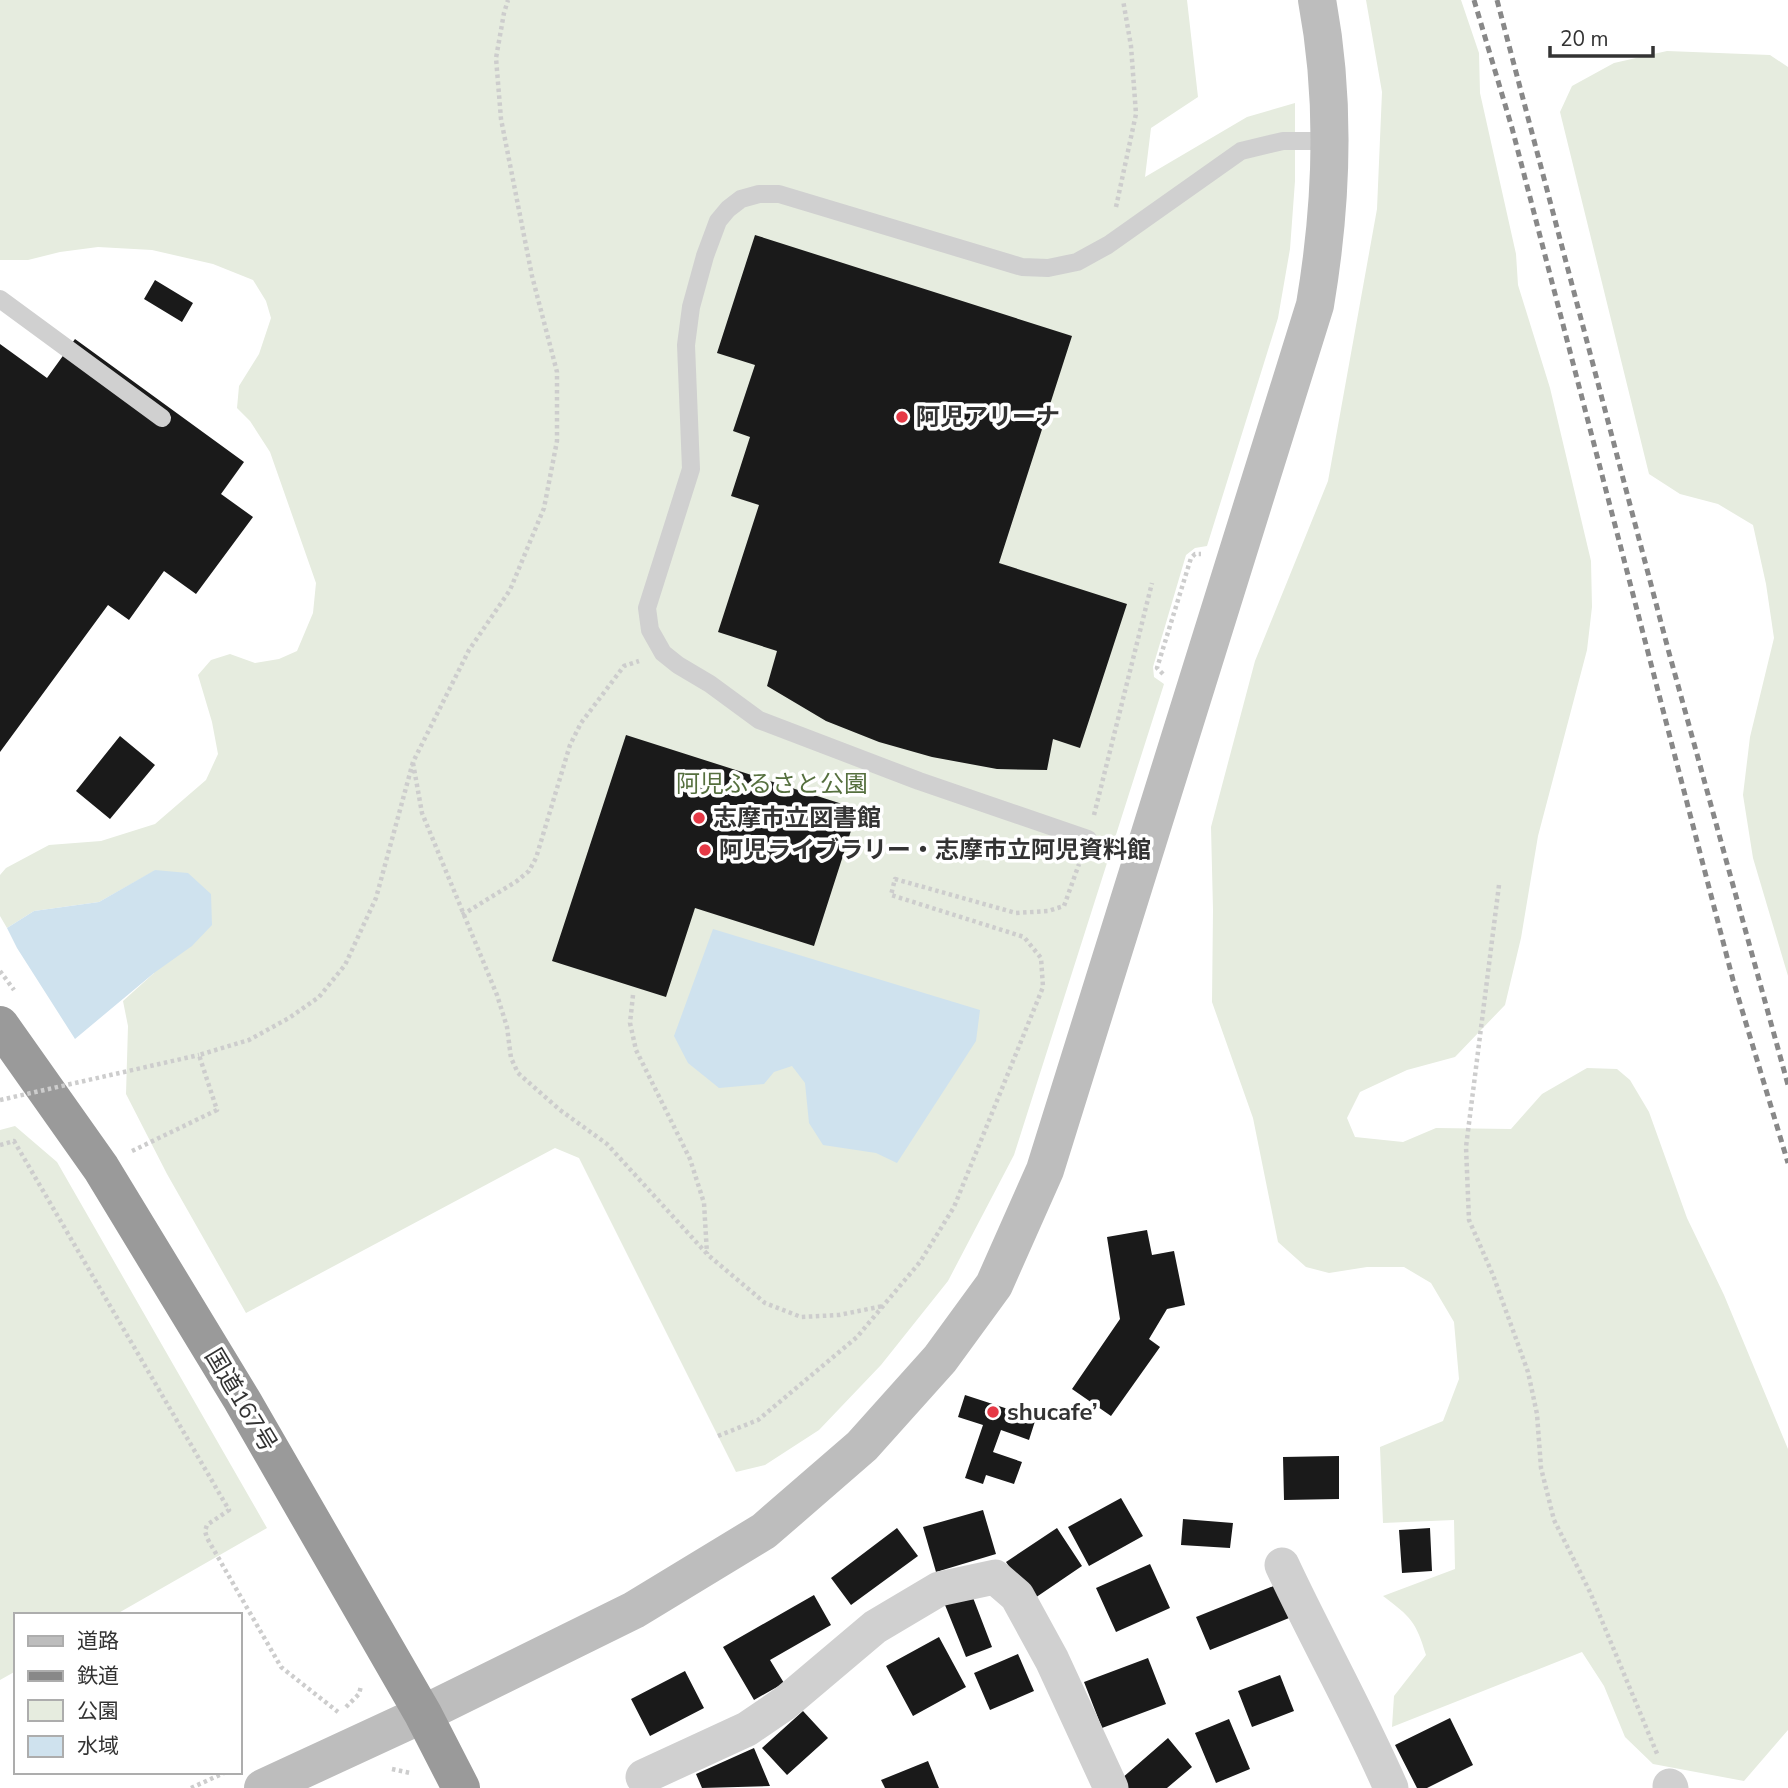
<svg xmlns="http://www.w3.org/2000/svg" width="1788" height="1788" viewBox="0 0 1788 1788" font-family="'Nunito Sans','Noto Sans JP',sans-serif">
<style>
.green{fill:#e6ecdf}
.water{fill:#cfe2ee}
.building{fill:#1a1a1a}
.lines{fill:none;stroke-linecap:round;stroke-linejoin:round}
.path{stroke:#cdcdcd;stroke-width:4.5;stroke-dasharray:3.5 3.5;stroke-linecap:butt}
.lane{stroke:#d0d0d0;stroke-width:18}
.street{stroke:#d0d0d0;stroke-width:35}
.secondary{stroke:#bdbdbd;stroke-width:38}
.highway{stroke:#9a9a9a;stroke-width:38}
.rail{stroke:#888;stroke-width:5;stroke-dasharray:7 5;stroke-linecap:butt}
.path-bridge{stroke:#cdcdcd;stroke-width:4.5;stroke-dasharray:3.5 3.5;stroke-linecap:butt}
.poi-dot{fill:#e63946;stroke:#fff;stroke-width:2.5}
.labels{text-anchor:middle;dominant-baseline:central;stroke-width:7;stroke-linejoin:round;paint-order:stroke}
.poi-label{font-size:24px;font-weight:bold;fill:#333;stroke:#fff;text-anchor:start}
.park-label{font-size:24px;fill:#56703f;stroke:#fff}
.street-label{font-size:24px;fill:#333;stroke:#fff}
</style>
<rect width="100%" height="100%" fill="#fff"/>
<path class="green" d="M 0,0 L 1187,0 L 1198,97 L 1151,128 L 1145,177 L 1247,117 L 1295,103 L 1295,181 L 1290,249 L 1278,318 L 1207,546 L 1195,548 L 1186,555 L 1153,667 L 1154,677 L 1164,684 L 1014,1155 L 948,1281 L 881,1365 L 819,1430 L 765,1465 L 736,1472 L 579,1158 L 555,1148 L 246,1313 L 167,1174 L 126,1094 L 128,1026 L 123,1001 L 154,973 L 156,870 L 99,902 L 34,911 L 7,928 L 0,916 L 0,875 L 6,868 L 49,845 L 101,841 L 155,824 L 206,780 L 218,754 L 212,722 L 198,675 L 211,660 L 230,654 L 255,663 L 279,659 L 297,651 L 313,613 L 316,583 L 270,452 L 250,421 L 237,408 L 239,386 L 259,354 L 271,318 L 266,301 L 253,280 L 213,264 L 152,250 L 98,247 L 60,252 L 28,260 L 0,260 Z
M 1366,0 L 1461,0 L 1479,53 L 1480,93 L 1516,254 L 1518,285 L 1550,388 L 1591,561 L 1592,607 L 1587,650 L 1538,836 L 1521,938 L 1505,1005 L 1455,1057 L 1407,1070 L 1360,1092 L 1347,1118 L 1355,1137 L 1403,1142 L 1436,1128 L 1511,1129 L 1542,1094 L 1587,1068 L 1617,1069 L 1630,1080 L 1649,1112 L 1687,1218 L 1724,1295 L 1788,1449 L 1788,1730 L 1744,1781 L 1653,1764 L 1625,1737 L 1604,1686 L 1582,1652 L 1392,1727 L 1394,1696 L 1426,1655 C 1416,1622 1411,1617 1383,1596 L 1455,1569 L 1454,1520 L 1383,1523 L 1380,1447 L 1443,1421 L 1459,1379 L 1454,1322 L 1431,1283 L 1404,1267 L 1367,1267 L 1329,1273 L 1306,1267 L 1278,1242 L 1253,1118 L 1212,1002 L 1213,910 L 1211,827 L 1255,661 L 1328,481 L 1377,209 L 1382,92 Z
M 1667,51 L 1770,55 L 1788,67 L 1788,976 L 1753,858 L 1743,795 L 1750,737 L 1774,638 L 1766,584 L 1753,525 L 1718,504 L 1680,494 L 1649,474 L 1560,112 L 1572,86 L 1614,63 Z
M 15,1126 L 57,1162 L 267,1528 L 115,1615 L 16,1615 L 16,1671 L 0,1680 L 0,1130 Z"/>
<path class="water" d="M 155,870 L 188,873 L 211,894 L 212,925 L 192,946 L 154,973 L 75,1039 L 17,948 L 7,928 L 34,911 L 99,902 Z
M 713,929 L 980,1010 L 976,1041 L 897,1163 L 876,1153 L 823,1145 L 809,1123 L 805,1083 L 792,1066 L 774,1072 L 764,1084 L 719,1088 L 688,1063 L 674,1036 Z"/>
<path class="building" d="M 755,235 L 1072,336 L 999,563 L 1127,604 L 1080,748 L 1053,739 L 1047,770 L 997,769 L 932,757 L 879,742 L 826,721 L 767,686 L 777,651 L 718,632 L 759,505 L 731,496 L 750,437 L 733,431 L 755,365 L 717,353 Z
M 155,280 L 193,303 L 182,322 L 144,299 Z
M 75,339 L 244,462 L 221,494 L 253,517 L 196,594 L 164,571 L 129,620 L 108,605 L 0,752 L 0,344 L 47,378 Z
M 626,735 L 858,809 L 814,946 L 695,908 L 666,997 L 552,961 Z
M 120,736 L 155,765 L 110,819 L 76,791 Z
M 1147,1230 L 1152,1255 L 1174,1251 L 1185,1305 L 1167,1309 L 1149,1339 L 1160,1347 L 1111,1416 L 1072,1389 L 1120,1319 L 1107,1237 Z
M 965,1395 L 1036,1418 L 1029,1440 L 1001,1430 L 993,1452 L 1022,1462 L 1014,1484 L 986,1475 L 983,1484 L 965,1478 L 983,1425 L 958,1417 Z
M 1339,1456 L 1339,1499 L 1284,1500 L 1283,1457 Z
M 1121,1498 L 1143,1536 L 1089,1566 L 1068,1527 Z
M 983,1510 L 996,1554 L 936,1572 L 923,1527 Z
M 1183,1519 L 1233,1523 L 1230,1548 L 1181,1545 Z
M 897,1528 L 918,1556 L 851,1605 L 831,1578 Z
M 1057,1528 L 1082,1566 L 1032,1600 L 1006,1562 Z
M 1430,1528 L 1432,1571 L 1402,1573 L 1399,1530 Z
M 1150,1564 L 1170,1608 L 1116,1632 L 1096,1588 Z
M 1276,1585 L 1289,1618 L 1210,1650 L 1196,1617 Z
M 814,1595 L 831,1625 L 770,1660 L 784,1683 L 754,1700 L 723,1647 Z
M 972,1595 L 992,1647 L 966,1657 L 945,1605 Z
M 939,1637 L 966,1687 L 913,1716 L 886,1666 Z
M 1018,1654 L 1034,1691 L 990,1710 L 974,1673 Z
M 1148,1658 L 1166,1704 L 1102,1728 L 1084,1682 Z
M 685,1671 L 704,1708 L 650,1736 L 631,1699 Z
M 1280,1675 L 1294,1711 L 1252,1727 L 1238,1691 Z
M 803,1711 L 828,1738 L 787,1775 L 762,1748 Z
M 1450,1718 L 1473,1765 L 1427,1788 L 1417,1788 L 1395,1745 Z
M 1229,1719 L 1250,1769 L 1216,1783 L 1195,1733 Z
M 1168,1738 L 1192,1767 L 1167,1788 L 1128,1788 L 1121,1779 Z
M 754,1748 L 770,1786 L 702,1788 L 696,1774 Z
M 928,1761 L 939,1788 L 885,1788 L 881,1780 Z"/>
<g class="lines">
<path class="path" d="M 1116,207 L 1136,114 L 1131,46 L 1123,0
M 1163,674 L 1157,668 L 1191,558 L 1195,554 L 1201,554
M 413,763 L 422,813 L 497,995 L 507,1027 L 511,1058 L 518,1073 L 560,1110 L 607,1144 L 708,1255 L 765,1303 L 801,1317 L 839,1315 L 883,1306
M 1094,815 L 1152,583
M 1499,885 L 1466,1147 L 1469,1220 L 1493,1275 L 1528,1372 L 1537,1414 L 1541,1468 L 1554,1520 L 1590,1592 L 1658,1756
M 462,915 L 517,881 L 529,871 L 536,858 L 570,745 L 581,723 L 624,666 L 639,661
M 0,971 L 14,990
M 633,995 L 630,1023 L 636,1050 L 690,1159 L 704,1203 L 707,1254
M 0,1145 L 14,1141 L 229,1510 L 207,1525 L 205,1531 L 207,1538 L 281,1667 L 338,1712
M 132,1151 L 217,1110 L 199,1055 L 249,1040 L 289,1018 L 319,997 L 345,965 L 376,898 L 413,762 L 469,650 L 510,590 L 544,508 L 557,441 L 557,372 L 532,276 L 501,119 L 496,58 L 504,13 L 508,0
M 718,1436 L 758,1420 L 857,1337 L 920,1262 L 954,1207 L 1043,987 L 1041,958 L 1024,937 L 891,895 L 895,879 L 1016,913 L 1048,911 L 1064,906 L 1079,864
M 346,1707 L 359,1694 L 361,1686
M 392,1769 L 410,1773
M 191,1788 L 226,1772"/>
<path class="lane" d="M 0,299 L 162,418
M 1088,839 L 919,781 L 759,720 L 710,684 L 678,665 L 663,653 L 650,630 L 647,608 L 691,469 L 686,345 L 691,307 L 705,256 L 718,221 L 728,209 L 741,199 L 759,194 L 779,194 L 1022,267 L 1048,268 L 1077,262 L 1108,245 L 1241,151 L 1283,141 L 1329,141"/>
<path class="street" d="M 1282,1565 C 1317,1640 1358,1712 1391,1788
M 643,1777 L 747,1729 L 785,1703 L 875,1627 L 939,1589 L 995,1577 L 1017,1596 L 1052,1660 L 1111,1788
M 1670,1786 L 1671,1788"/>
<path class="secondary" d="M 263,1788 L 423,1714 L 634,1610 L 764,1531 L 862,1446 L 940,1359 L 994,1285 L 1045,1170 L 1315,305 C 1332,204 1336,101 1317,0"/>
<path class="highway" d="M 0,1025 L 101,1168 L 242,1400 L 423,1714 L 461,1788"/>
<path class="rail" d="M 1474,0 L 1512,128 L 1733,980 L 1788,1163
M 1497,0 L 1668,649 L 1788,1085"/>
<path class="path-bridge" d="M 0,1100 L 199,1055"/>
</g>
<g class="poi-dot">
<circle cx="902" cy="417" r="7"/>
<circle cx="699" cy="818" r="7"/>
<circle cx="705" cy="850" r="7"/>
<circle cx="993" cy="1412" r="7"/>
</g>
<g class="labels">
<g class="poi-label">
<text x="916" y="417">阿児アリーナ</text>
<text x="713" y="818">志摩市立図書館</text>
<text x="719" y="850">阿児ライブラリー・志摩市立阿児資料館</text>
<text x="1007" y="1412">shucafe’</text>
</g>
<g class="park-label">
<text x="772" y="784">阿児ふるさと公園</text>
</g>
<g class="street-label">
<text transform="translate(241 1400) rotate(59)">国道167号</text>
</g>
</g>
<rect x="14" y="1613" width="228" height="161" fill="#ffffff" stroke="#adadad" stroke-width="2"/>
<rect x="28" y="1636" width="35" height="10" fill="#bdbdbd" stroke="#adadad" stroke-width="2"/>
<text x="77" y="1648" font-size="21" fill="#333333">道路</text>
<rect x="28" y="1671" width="35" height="10" fill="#888888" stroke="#adadad" stroke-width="2"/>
<text x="77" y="1683" font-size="21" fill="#333333">鉄道</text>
<rect x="28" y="1700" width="35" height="21" fill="#e6ecdf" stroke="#adadad" stroke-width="2"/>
<text x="77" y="1718" font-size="21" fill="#333333">公園</text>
<rect x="28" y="1736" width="35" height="21" fill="#cfe2ee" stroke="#adadad" stroke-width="2"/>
<text x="77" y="1753" font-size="21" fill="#333333">水域</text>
<path d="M1550 46v10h103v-10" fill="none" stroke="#333333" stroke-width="3.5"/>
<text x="1560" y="46" font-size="21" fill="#333333" stroke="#ffffff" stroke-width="5" paint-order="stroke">20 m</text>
</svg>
